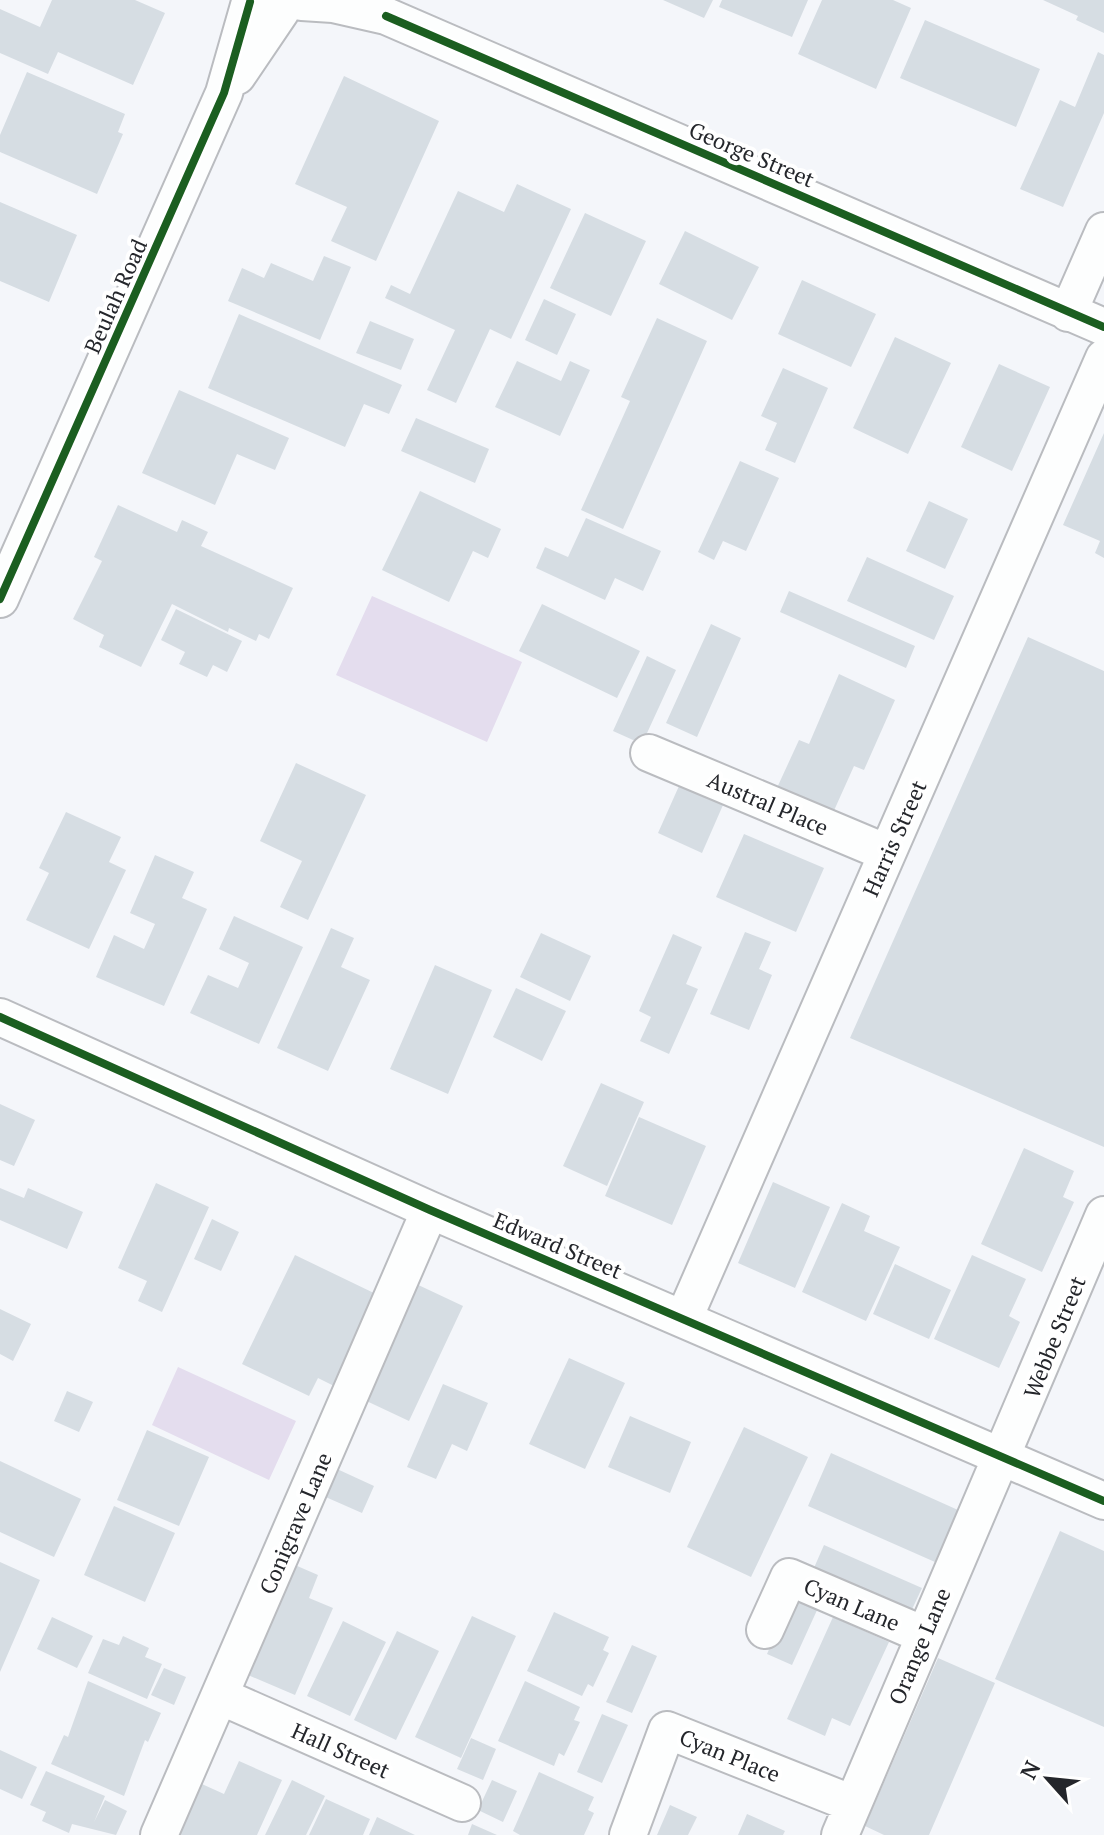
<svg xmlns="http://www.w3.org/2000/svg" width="1104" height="1835" viewBox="0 0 1104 1835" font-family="'PT Serif',serif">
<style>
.green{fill:#e4ddee}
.building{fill:#d6dde3}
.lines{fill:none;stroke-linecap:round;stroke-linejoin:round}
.minor-casing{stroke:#babcc0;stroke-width:40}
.minor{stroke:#fdfefe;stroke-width:36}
.cycleway-casing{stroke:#fff;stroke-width:13}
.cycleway{stroke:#1b5e20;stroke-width:8}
.labels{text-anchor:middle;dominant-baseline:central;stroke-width:8;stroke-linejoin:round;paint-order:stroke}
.street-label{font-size:22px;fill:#24262b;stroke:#fff}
</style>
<rect width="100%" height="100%" fill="#f4f6fa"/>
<path class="green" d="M 372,596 L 522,662 L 487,742 L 336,675 Z
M 178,1367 L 296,1421 L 269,1480 L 152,1425 Z"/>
<path class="building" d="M 52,0 L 135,0 L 165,13 L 133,85 L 58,52 L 48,74 L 0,53 L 0,9 L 40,27 Z
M 663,0 L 713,0 L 704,18 Z
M 722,0 L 808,0 L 792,37 L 719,7 Z
M 822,0 L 893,0 L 911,8 L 876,89 L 798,54 Z
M 1043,0 L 1104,0 L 1104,33 L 1076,20 L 1078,16 Z
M 925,20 L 1040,69 L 1016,127 L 900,78 Z
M 1098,52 L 1104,55 L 1104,113 L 1063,207 L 1020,189 L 1060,100 L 1075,107 Z
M 27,72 L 125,114 L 118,132 L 123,134 L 97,194 L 0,152 L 0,135 Z
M 344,76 L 439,121 L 376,261 L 331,241 L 347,207 L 295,184 Z
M 517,184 L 571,209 L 511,339 L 490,329 L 456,403 L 427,390 L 455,330 L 385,298 L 391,285 L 410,294 L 458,191 L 504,212 Z
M 0,202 L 77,235 L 49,302 L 0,281 Z
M 585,213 L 646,241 L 611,316 L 550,288 Z
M 685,231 L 759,267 L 732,320 L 659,284 Z
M 324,256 L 351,267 L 320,340 L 228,301 L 242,268 L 264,278 L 271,263 L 313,281 Z
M 802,280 L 876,314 L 851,367 L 778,334 Z
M 544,299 L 576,314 L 557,355 L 525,340 Z
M 239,314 L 402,385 L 389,414 L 364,404 L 345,447 L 208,388 Z
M 657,318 L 707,341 L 623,529 L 581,510 L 630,401 L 621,397 Z
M 370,321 L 414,339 L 401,370 L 356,353 Z
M 895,337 L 951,363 L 908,454 L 853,428 Z
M 517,361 L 561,381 L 570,361 L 590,370 L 560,436 L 495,407 Z
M 999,364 L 1050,387 L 1012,471 L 961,447 Z
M 783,368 L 828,388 L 795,463 L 765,450 L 777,423 L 761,416 Z
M 179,390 L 289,438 L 275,470 L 237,454 L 215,505 L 142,473 Z
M 416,418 L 489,449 L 475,483 L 401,451 Z
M 1104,433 L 1104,558 L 1095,553 L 1100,541 L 1063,525 Z
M 740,461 L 779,478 L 746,551 L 723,541 L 714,560 L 698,552 Z
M 420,491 L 501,529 L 488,558 L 473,551 L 449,602 L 382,570 Z
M 929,501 L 968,519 L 945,569 L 906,551 Z
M 118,505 L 177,532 L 182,520 L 208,532 L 201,546 L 293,588 L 269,639 L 259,634 L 256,641 L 229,628 L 228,632 L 172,604 L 141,667 L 99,647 L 104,635 L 73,619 L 102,561 L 94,557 Z
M 586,518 L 661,551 L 643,591 L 615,578 L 605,600 L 536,568 L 545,547 L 568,557 Z
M 867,557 L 954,596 L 934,640 L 847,601 Z
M 789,591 L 915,646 L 906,668 L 780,612 Z
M 542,604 L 640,651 L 617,698 L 519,651 Z
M 176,609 L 242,641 L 227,672 L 213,665 L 207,677 L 179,664 L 185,652 L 161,640 Z
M 711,624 L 741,638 L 697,737 L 666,723 Z
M 1028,637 L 1104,671 L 1104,1147 L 850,1038 Z
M 647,656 L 676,670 L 642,744 L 613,731 Z
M 839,674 L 895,700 L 864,770 L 854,766 L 832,815 L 776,790 L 799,740 L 809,744 Z
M 296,763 L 366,795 L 308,920 L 280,907 L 302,861 L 260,841 Z
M 679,786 L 723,805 L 702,853 L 658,833 Z
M 66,812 L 121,837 L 109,862 L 126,870 L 89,949 L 26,920 L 49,873 L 39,868 Z
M 744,834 L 824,868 L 796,932 L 716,897 Z
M 155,855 L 194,872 L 182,898 L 207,909 L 164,1006 L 96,977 L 114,935 L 144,949 L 155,924 L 130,913 Z
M 234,916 L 303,947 L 259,1044 L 190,1013 L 208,975 L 238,988 L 249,963 L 219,949 Z
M 331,928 L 354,938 L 341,967 L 370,980 L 328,1071 L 277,1048 Z
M 745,932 L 771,942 L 759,969 L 772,975 L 749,1030 L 710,1014 Z
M 541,933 L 591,956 L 570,1001 L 520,977 Z
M 673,934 L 702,947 L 686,984 L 698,989 L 669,1054 L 640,1041 L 651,1017 L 639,1011 Z
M 435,965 L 492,990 L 448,1094 L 390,1069 Z
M 516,988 L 566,1011 L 542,1061 L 493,1037 Z
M 601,1083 L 644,1102 L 607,1186 L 563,1166 Z
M 0,1104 L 35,1120 L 14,1166 L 0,1160 Z
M 639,1117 L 706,1146 L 672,1225 L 605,1196 Z
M 1024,1148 L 1074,1171 L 1063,1197 L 1074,1202 L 1042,1272 L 981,1244 Z
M 773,1182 L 830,1207 L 795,1288 L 738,1263 Z
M 156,1183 L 209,1207 L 162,1312 L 138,1301 L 147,1281 L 118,1268 Z
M 0,1188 L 24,1198 L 28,1188 L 83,1212 L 67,1249 L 0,1220 Z
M 842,1203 L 870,1216 L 864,1231 L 900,1247 L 866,1321 L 802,1292 Z
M 212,1219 L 239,1232 L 221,1271 L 194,1259 Z
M 295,1255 L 378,1295 L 334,1386 L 318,1378 L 309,1396 L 242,1364 Z
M 972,1255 L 1026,1279 L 1009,1316 L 1020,1322 L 999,1368 L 934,1339 Z
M 895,1264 L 951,1290 L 929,1339 L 873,1314 Z
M 412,1282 L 463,1306 L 409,1421 L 358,1397 Z
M 0,1309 L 31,1324 L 13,1361 L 0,1354 Z
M 569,1358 L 625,1383 L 585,1469 L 529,1444 Z
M 443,1384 L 488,1403 L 467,1451 L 452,1444 L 436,1479 L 407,1467 Z
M 67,1391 L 93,1402 L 79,1432 L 54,1421 Z
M 630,1416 L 691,1442 L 670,1493 L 608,1467 Z
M 744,1427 L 808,1457 L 751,1577 L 687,1547 Z
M 147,1430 L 209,1457 L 179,1526 L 117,1500 Z
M 831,1453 L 958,1510 L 935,1562 L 808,1506 Z
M 0,1461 L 81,1499 L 54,1557 L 0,1532 Z
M 324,1463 L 374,1486 L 362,1513 L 312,1491 Z
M 114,1506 L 175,1533 L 145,1602 L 84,1575 Z
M 1060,1531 L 1104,1551 L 1104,1727 L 995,1679 Z
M 824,1545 L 922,1588 L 907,1620 L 810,1577 Z
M 0,1562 L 40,1580 L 0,1672 Z
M 288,1562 L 318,1575 L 309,1598 L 333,1608 L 295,1695 L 241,1672 Z
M 792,1597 L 818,1608 L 792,1665 L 767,1654 Z
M 554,1612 L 609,1637 L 603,1650 L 609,1653 L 593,1687 L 588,1684 L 582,1696 L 527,1671 Z
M 472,1616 L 516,1636 L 461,1758 L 415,1737 Z
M 52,1617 L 93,1636 L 77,1668 L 37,1649 Z
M 833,1617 L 889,1642 L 850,1726 L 832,1718 L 825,1736 L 787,1719 Z
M 343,1621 L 386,1642 L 350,1716 L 307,1696 Z
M 397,1631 L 439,1651 L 396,1740 L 354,1720 Z
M 123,1636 L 149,1648 L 145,1657 L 162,1664 L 147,1699 L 88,1673 L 103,1639 L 119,1645 Z
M 632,1645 L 657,1656 L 632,1713 L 606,1702 Z
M 938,1658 L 995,1683 L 929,1835 L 884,1835 L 865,1826 Z
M 164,1668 L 186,1677 L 174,1705 L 151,1695 Z
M 88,1681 L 161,1713 L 148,1742 L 145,1740 L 124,1796 L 51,1764 L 64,1735 L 68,1737 Z
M 525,1681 L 580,1707 L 574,1720 L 580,1722 L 564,1756 L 559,1753 L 554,1766 L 498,1741 Z
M 602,1714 L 628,1725 L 602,1783 L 577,1772 Z
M 471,1738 L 496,1749 L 483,1780 L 457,1769 Z
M 0,1750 L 37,1767 L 22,1799 L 0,1789 Z
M 239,1761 L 282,1780 L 257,1835 L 169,1835 L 193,1780 L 224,1794 Z
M 46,1771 L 105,1796 L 94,1822 L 105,1800 L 127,1811 L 116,1835 L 72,1824 L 69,1833 L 42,1821 L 46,1812 L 30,1805 Z
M 539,1772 L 594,1797 L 588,1810 L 594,1813 L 584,1835 L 520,1835 L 513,1831 Z
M 292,1780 L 325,1796 L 306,1835 L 265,1835 Z
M 492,1780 L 517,1791 L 503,1822 L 478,1810 Z
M 326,1799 L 370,1819 L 363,1835 L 309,1835 Z
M 670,1805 L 697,1817 L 688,1835 L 657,1835 Z
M 747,1814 L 785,1831 L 783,1835 L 738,1835 Z
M 377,1817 L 415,1835 L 369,1835 Z
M 472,1824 L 497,1835 L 468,1835 Z"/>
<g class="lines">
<defs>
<path id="minor" d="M 302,2 L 333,4 L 386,16 L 1104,327
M 237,76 L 281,11
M 1068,313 L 1104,231
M 0,599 L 224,93 L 250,2
M 649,753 L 887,853
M 0,1017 L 430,1210 L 1104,1501
M 684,1318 L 1104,358
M 765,1630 L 789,1577 L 924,1635
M 220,1696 L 462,1803
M 159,1835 L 430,1210
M 628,1835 L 667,1730 L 853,1804
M 840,1835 L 1104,1215"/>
</defs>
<use href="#minor" class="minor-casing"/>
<use href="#minor" class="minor"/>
<defs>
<path id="cycleway" d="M 386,16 L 1104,327
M 0,599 L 224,93 L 250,2
M 0,1017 L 430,1210 L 1104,1501"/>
</defs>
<use href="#cycleway" class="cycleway-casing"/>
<use href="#cycleway" class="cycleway"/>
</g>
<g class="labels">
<g class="street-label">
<text transform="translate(752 154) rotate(23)">George Street</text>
<text transform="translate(115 296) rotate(-66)">Beulah Road</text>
<text transform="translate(768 803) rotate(23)">Austral Place</text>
<text transform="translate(894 838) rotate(-66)">Harris Street</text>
<text transform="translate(558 1245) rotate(23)">Edward Street</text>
<text transform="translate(1054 1337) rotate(-68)">Webbe Street</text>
<text transform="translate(295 1523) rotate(-67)">Conigrave Lane</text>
<text transform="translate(852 1604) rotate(23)">Cyan Lane</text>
<text transform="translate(919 1646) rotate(-67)">Orange Lane</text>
<text transform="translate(341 1750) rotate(24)">Hall Street</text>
<text transform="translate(730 1755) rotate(22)">Cyan Place</text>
</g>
</g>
<g transform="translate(1048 1779) rotate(297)" stroke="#ffffff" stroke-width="6" paint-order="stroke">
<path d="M0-6L14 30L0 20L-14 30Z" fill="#24262b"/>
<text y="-12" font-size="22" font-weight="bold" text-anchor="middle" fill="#24262b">N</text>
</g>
</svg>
